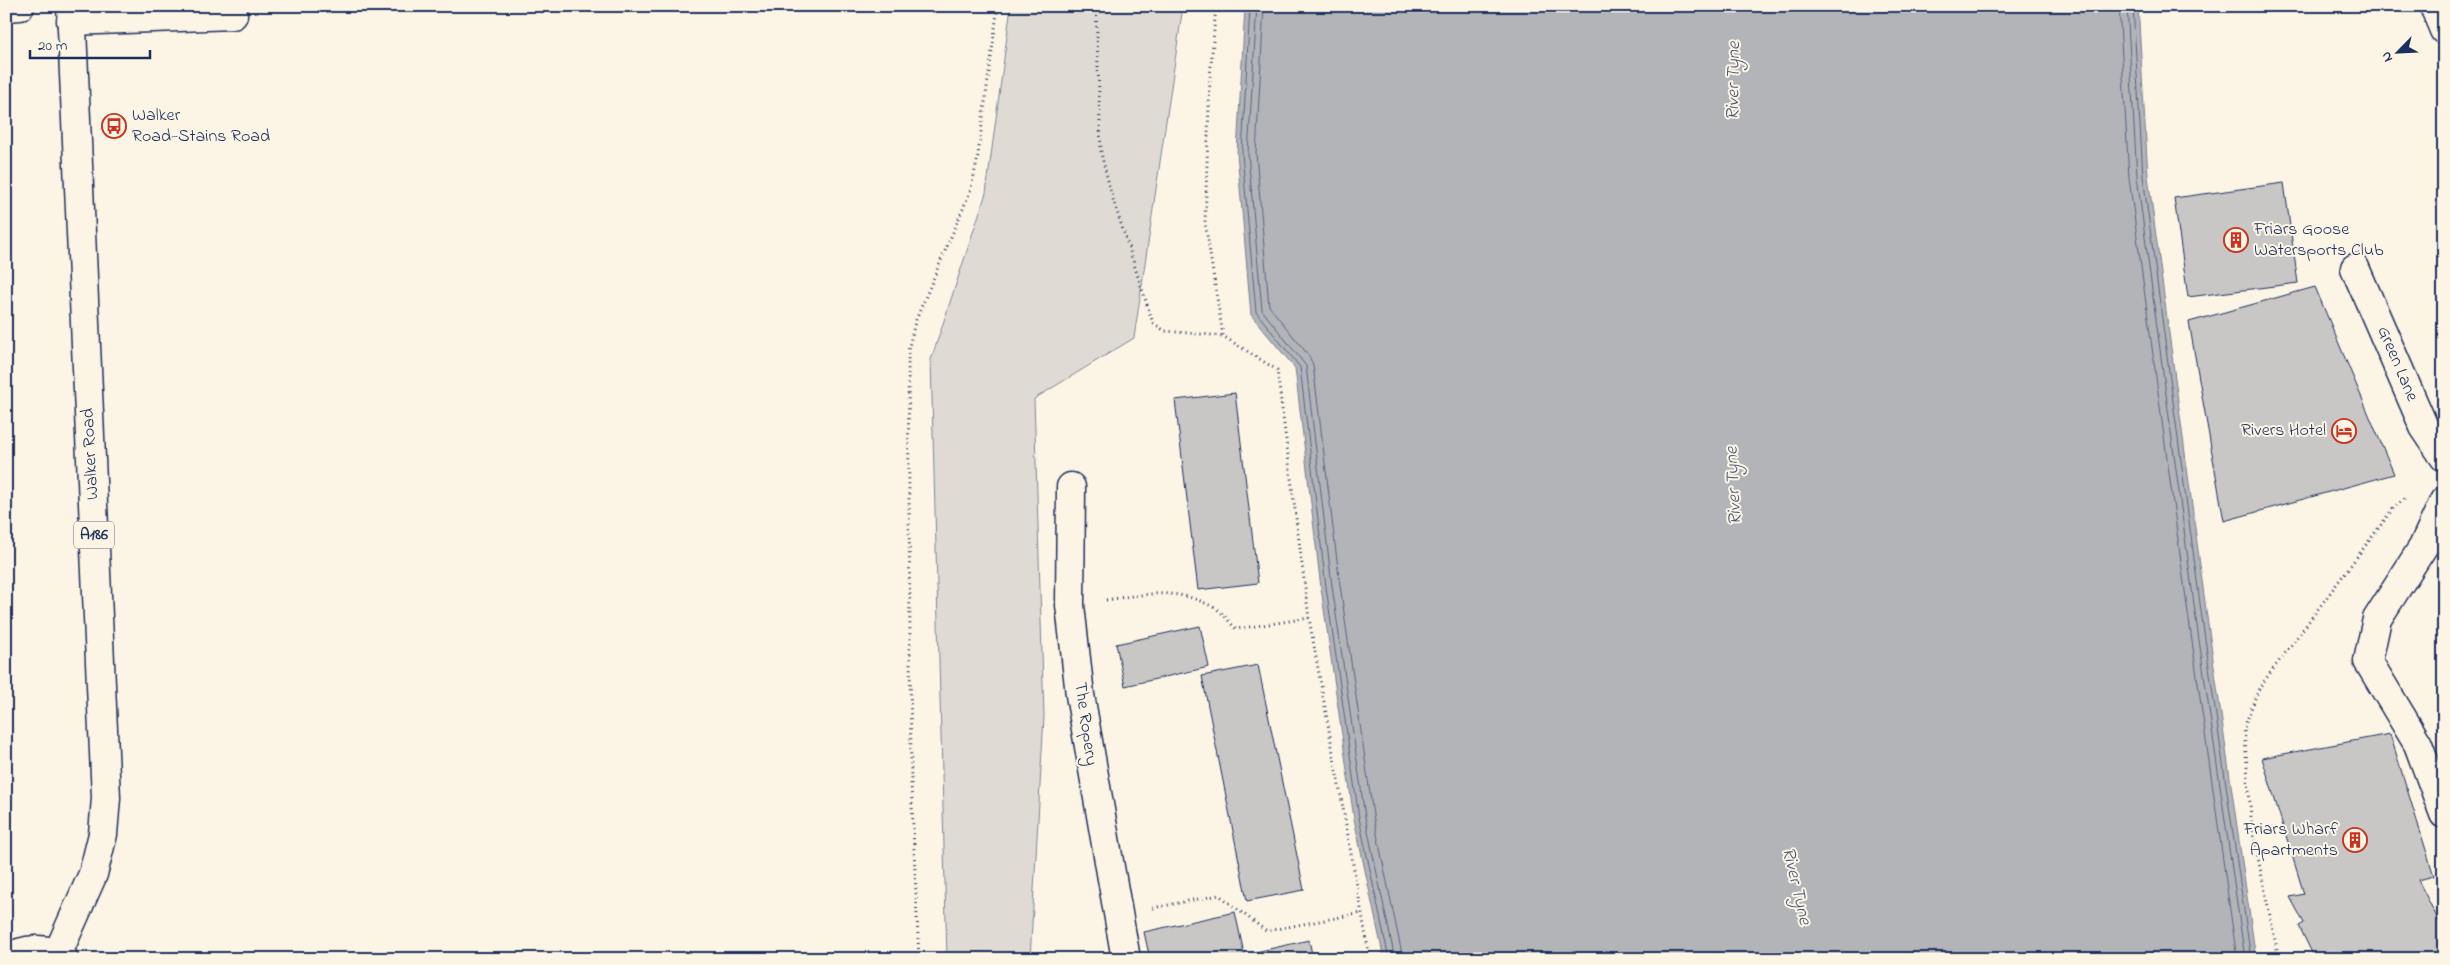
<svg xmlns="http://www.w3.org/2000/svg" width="2450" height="965" viewBox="0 0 2450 965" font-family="'Indie Flower',sans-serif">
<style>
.green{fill:#dfdbd4;stroke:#7d8599}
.water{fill:#b2b4b8;stroke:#767f94}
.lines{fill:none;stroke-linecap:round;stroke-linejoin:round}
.shore{stroke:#576482;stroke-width:1}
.building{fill:#c8c7c6;stroke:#1b2f5e}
.minor-casing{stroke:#1b2f5e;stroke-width:31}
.major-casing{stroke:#1b2f5e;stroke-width:31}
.path{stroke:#1b2f5e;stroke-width:3;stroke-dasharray:1 4;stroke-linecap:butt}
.minor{stroke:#fcf5e5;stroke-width:28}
.major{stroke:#fcf5e5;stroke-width:28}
.labels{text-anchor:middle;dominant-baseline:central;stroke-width:4;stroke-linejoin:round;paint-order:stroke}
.shield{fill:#fcf5e5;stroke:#5e6a86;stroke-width:1}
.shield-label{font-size:16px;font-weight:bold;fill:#1b2f5e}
.poi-label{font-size:18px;fill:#1b2f5e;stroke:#fcf5e5;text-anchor:start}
.street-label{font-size:18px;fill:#1b2f5e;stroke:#fcf5e5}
.water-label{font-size:19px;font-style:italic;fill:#485779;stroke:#fcf5e5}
</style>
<rect width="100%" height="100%" fill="#fcf5e5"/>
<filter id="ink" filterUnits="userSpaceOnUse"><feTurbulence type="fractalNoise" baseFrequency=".02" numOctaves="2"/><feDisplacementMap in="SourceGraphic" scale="10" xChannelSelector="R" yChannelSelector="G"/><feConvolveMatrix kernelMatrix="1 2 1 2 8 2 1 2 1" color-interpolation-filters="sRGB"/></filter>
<g filter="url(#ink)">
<path class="green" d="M 1011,6 L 1183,6 L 1134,338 L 1034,399 L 1044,716 L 1030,959 L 947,959 L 931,360 L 986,193 Z"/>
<path class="water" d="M 1245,6 L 2138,6 L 2148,176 L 2206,610 L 2256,959 L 1384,959 L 1354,819 L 1321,588 L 1295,368 L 1251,315 L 1237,153 Z"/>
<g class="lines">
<path class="shore" d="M 1250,6 L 1242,153 L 1256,312 L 1300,367 L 1326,587 L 1359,818 L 1389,959
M 1257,6 L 1248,153 L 1262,310 L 1306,366 L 1332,586 L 1365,817 L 1395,959
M 1264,6 L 1256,153 L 1269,306 L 1309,356 L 1313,365 L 1340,585 L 1373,815 L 1403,959
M 2119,6 L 2129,178 L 2188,613 L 2237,959
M 2127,6 L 2137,177 L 2195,612 L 2245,959
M 2133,6 L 2143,176 L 2201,611 L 2251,959"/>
</g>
<path class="building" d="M 2284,183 L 2298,283 L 2188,297 L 2174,198 Z
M 2315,287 L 2394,474 L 2224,521 L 2189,322 Z
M 1235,393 L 1258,583 L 1198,590 L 1175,400 Z
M 1200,626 L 1209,667 L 1125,686 L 1116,644 Z
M 1258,665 L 1304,890 L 1247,901 L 1202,676 Z
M 2390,734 L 2434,876 L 2418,880 L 2444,931 L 2444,959 L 2315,959 L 2299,926 L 2304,923 L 2290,897 L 2304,894 L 2262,758 Z
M 1235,912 L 1245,958 L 1150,959 L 1144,932 Z
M 1309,940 L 1313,959 L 1257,959 L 1256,952 Z"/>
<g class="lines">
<defs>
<path id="minor" d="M 2434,6 L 2444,30
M 6,7 L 20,6
M 71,21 L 233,15 L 232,6
M 2355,268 L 2424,427 L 2444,457
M 1071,487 L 1070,605 L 1080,695 L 1126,959
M 2444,501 L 2423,547 L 2377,619 L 2368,661 L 2418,744 L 2444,814"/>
<path id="major" d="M 58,953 L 93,874 L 103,834 L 106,798 L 71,6
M 6,959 C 23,949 48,945 64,959"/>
</defs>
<use href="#minor" class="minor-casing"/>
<use href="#major" class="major-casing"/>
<path class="path" d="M 1096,6 L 1101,153 L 1111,193 L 1153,323 L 1165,331 L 1223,336
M 1216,6 L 1210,77 L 1205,222 L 1223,336 L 1277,370 L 1309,618 L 1370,959
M 1106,600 C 1146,594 1180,586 1218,610 C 1224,614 1230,623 1236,629 L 1309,618
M 1153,908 L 1219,895 L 1266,931 L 1362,913
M 919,959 L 911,783 L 908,351 L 915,322 L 970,192 L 977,162 L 998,6
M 2279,959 L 2252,829 L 2244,728 L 2259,688 L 2395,506 L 2406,498"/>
<use href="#minor" class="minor"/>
<use href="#major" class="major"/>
</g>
</g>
<defs>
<symbol id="bus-ring" viewBox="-11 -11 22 22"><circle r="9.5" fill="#fcf5e5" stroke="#c8321e" stroke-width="1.5"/><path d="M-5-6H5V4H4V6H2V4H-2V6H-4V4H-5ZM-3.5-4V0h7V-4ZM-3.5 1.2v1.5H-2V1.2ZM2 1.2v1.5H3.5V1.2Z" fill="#c8321e"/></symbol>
<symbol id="building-ring" viewBox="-11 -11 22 22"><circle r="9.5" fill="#fcf5e5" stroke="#c8321e" stroke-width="1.5"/><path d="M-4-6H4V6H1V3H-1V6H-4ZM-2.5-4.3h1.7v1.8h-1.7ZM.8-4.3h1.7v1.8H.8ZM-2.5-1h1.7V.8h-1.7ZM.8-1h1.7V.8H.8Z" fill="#c8321e"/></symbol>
<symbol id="hotel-ring" viewBox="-11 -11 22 22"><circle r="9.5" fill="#fcf5e5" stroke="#c8321e" stroke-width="1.5"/><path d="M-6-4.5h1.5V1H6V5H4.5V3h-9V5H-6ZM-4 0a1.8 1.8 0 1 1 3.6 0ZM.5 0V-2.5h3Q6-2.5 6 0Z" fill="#c8321e"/></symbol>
</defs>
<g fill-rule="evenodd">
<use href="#bus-ring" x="100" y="112" width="28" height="28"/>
<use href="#building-ring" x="2222" y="226" width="28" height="28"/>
<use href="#hotel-ring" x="2330" y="417" width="28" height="28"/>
<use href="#building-ring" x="2341" y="826" width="28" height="28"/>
</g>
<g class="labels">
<rect class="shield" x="74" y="521.5" width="40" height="27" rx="4"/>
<g class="shield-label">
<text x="94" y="535">A186</text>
</g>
<g class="poi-label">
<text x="132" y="116">Walker<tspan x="132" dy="21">Road-Stains Road</tspan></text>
<text x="2254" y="230">Friars Goose<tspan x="2254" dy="21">Watersports Club</tspan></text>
<text x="2326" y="431" text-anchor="end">Rivers Hotel</text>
<text x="2338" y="830" text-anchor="end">Friars Wharf<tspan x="2338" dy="21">Apartments</tspan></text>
</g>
<g class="street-label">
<text transform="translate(2397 364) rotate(67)">Green Lane</text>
<text transform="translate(91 454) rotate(-93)">Walker Road</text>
<text transform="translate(1085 724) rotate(82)">The Ropery</text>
</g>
<g class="water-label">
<text transform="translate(1734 81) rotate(-89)">River Tyne</text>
<text transform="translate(1734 486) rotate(-93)">River Tyne</text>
<text transform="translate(1796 886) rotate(77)">River Tyne</text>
</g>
</g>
<rect width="2450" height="965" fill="none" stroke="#fcf5e5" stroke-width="25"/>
<rect x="12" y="12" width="2425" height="940" fill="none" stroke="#1b2f5e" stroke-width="2" filter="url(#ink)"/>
<g transform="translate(2398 52) rotate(246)" stroke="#fcf5e5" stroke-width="4" paint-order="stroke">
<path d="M0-4L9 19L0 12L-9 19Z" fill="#1b2f5e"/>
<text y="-8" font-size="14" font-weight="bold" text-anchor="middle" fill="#1b2f5e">N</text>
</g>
<path d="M30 50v8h120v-8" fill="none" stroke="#1b2f5e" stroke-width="2.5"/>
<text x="38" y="50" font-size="15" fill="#1b2f5e" stroke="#fcf5e5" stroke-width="4" paint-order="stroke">20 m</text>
</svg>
